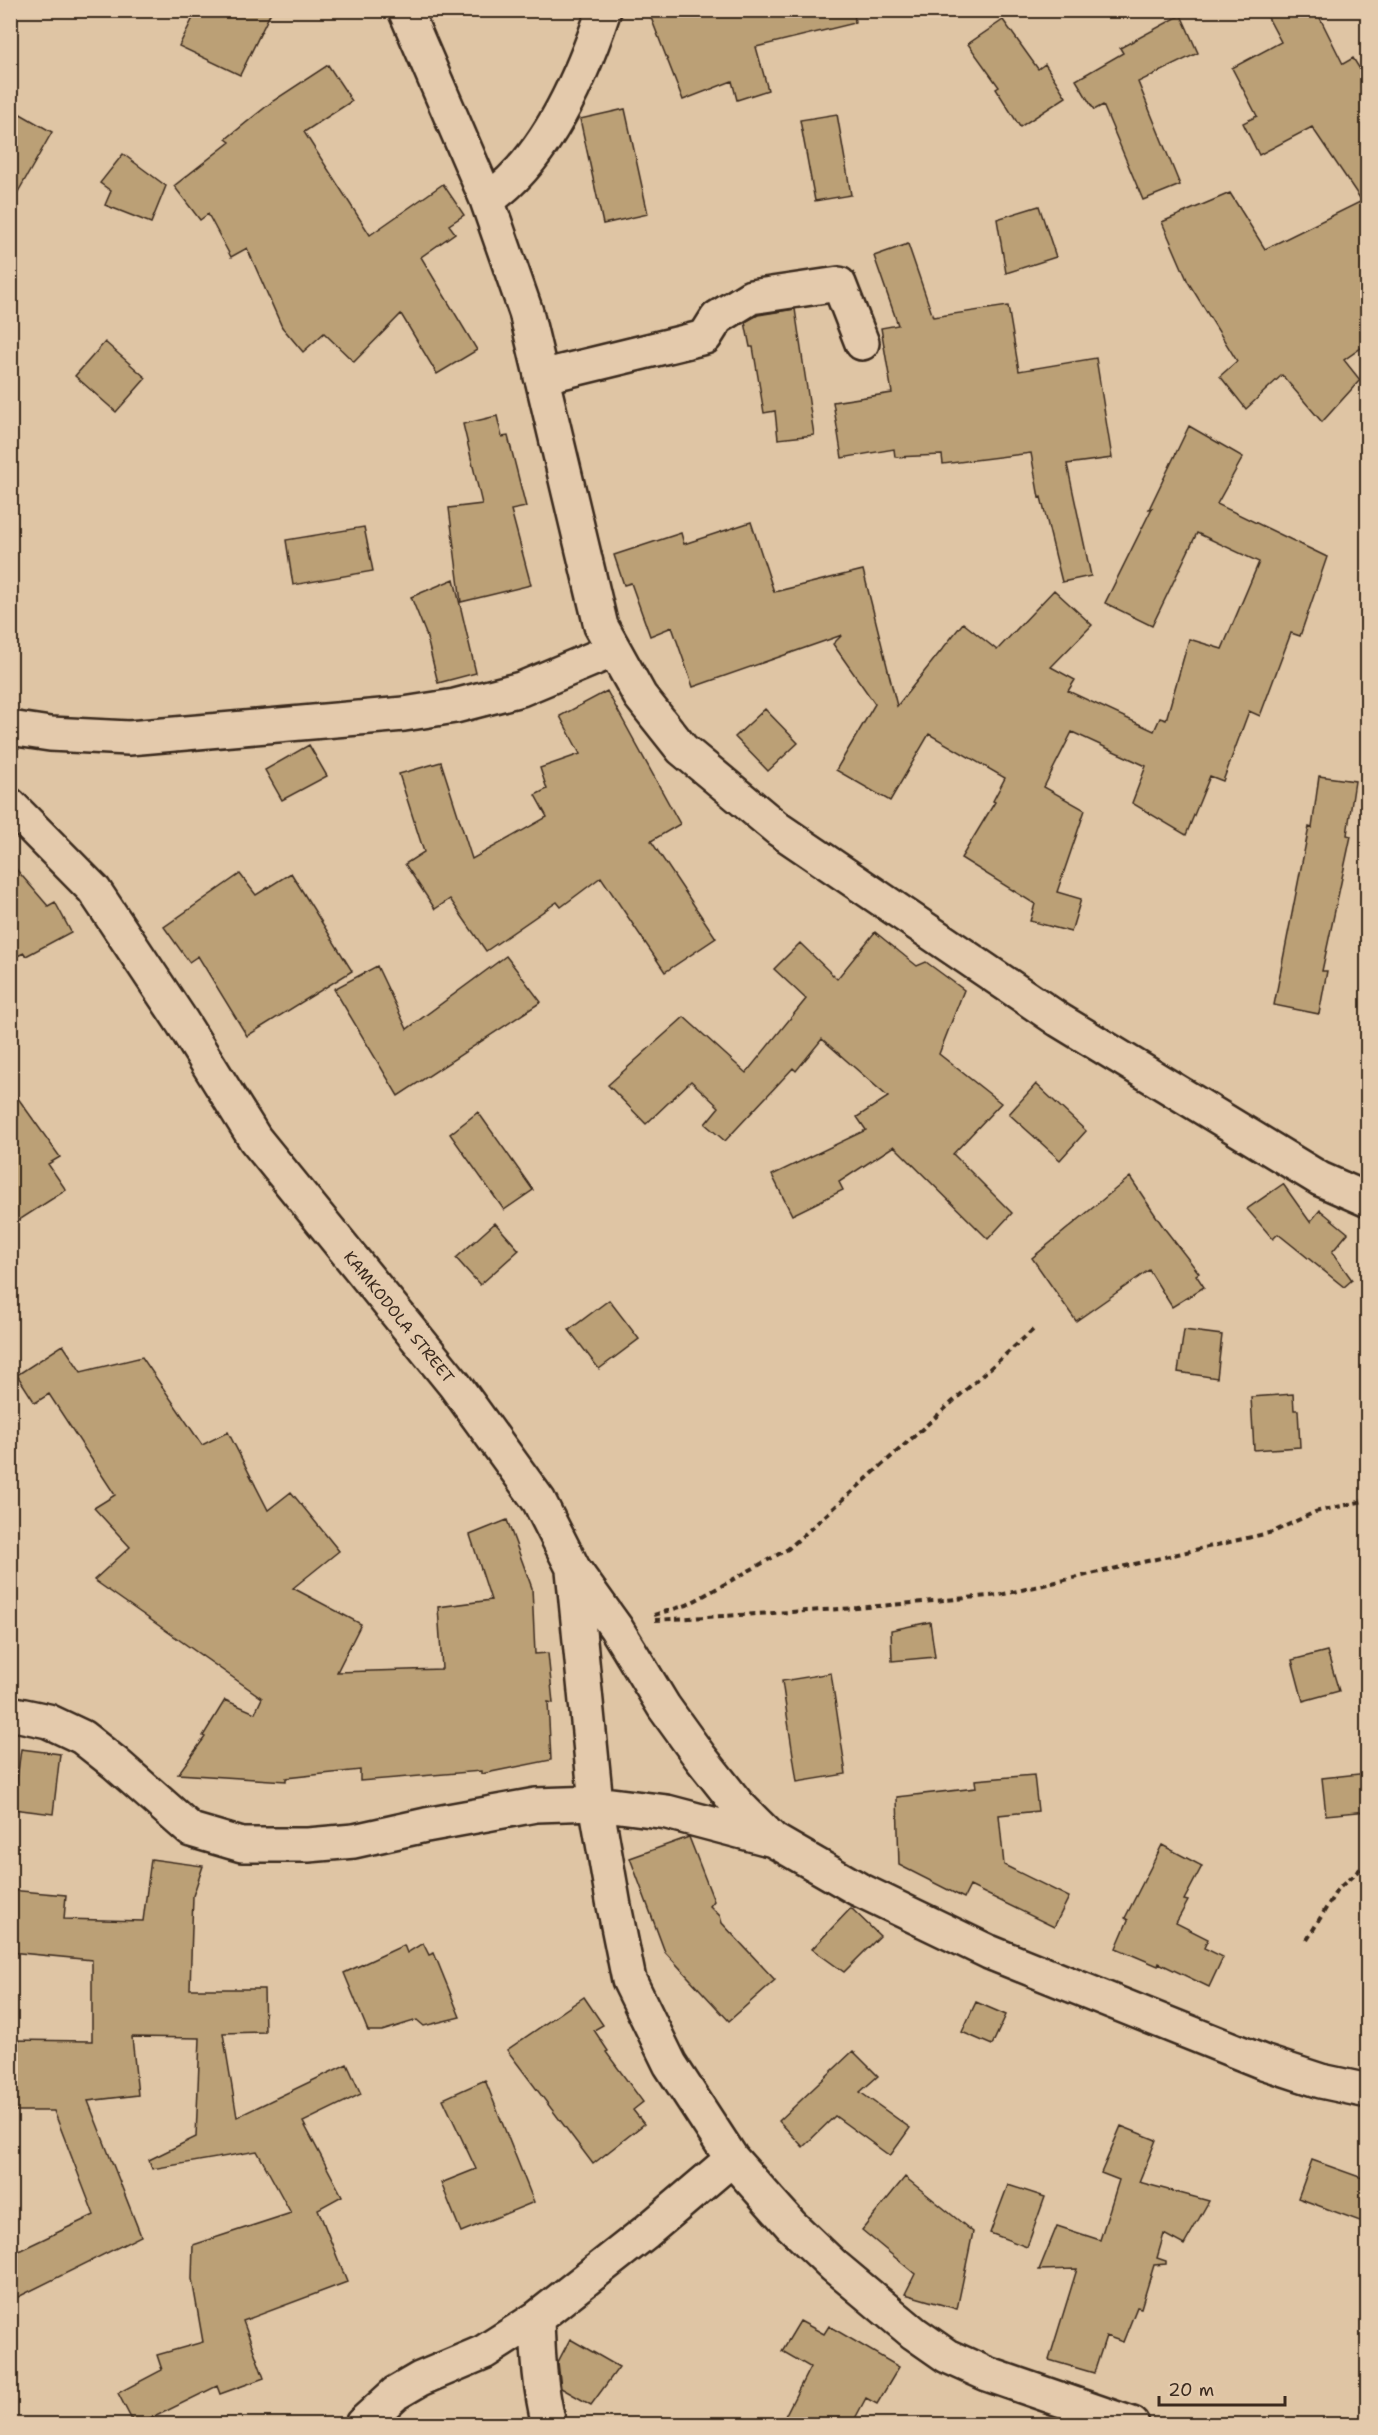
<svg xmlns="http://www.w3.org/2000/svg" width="1378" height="2435" viewBox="0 0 1378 2435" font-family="'Shantell Sans',sans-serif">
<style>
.building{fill:#bba076;stroke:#3b2a1e;stroke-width:1.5}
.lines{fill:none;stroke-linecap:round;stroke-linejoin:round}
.street-casing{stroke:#3b2a1e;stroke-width:38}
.path{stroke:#3b2a1e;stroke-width:4;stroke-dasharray:6 4.5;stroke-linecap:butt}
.street{stroke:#e4caac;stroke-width:33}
.labels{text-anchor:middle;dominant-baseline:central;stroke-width:4.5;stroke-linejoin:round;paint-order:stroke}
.street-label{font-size:16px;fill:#3b2a1e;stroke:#e4caac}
</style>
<rect width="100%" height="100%" fill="#dfc5a4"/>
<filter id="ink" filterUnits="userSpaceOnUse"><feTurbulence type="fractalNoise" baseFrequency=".0167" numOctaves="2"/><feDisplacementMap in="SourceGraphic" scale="12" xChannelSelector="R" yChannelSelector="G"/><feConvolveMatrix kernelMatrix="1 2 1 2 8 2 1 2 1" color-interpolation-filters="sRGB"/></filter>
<g filter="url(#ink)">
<path class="building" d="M 197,10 L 272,10 L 240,75 L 179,46 Z
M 648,10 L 854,10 L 855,23 L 756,47 L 768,90 L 737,100 L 732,81 L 683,100 Z
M 1264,10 L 1316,10 L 1343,64 L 1353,58 L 1368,82 L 1368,343 L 1344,360 L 1360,380 L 1322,422 L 1282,375 L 1246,409 L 1220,376 L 1237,361 L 1188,282 L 1162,222 L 1230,193 L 1265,249 L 1362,201 L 1312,127 L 1259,155 L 1243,123 L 1257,116 L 1232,68 L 1281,42 Z
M 1181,15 L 1198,53 L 1138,82 L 1180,185 L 1143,200 L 1103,105 L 1094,110 L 1076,80 L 1123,53 L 1120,48 Z
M 1003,20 L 1038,69 L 1045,64 L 1066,97 L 1020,127 L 996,89 L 999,87 L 968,44 Z
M 328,65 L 352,101 L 304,132 L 370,235 L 443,184 L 464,215 L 449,225 L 455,233 L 421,257 L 477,350 L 437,374 L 401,314 L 354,362 L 324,333 L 303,352 L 282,327 L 247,248 L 231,257 L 208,214 L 200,220 L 174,186 L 230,142 L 226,139 L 273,101 Z
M 10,108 L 52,132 L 10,206 Z
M 625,109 L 648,214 L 603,224 L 580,119 Z
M 837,114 L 851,195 L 815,201 L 800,120 Z
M 123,154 L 166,186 L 151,223 L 105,205 L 111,191 L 100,183 Z
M 1039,206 L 1056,257 L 1006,273 L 997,219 Z
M 908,244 L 933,317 L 1008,306 L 1019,371 L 1096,358 L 1112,458 L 1067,464 L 1091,576 L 1062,582 L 1041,497 L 1039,498 L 1031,453 L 943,464 L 942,455 L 895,457 L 894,449 L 842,458 L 833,402 L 892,393 L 881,328 L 898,325 L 874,256 Z
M 795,309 L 814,435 L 778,439 L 775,411 L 764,413 L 753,347 L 750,347 L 745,322 L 758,315 Z
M 105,342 L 146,378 L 116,412 L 75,376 Z
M 497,416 L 502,437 L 508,436 L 526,507 L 511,510 L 531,585 L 461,602 L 449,508 L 482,504 L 463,424 Z
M 1189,426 L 1243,457 L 1217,504 L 1327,557 L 1300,636 L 1291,633 L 1260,716 L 1249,711 L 1223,781 L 1210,776 L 1186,835 L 1132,803 L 1146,766 L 1072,732 L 1044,787 L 1085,810 L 1057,892 L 1081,899 L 1071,932 L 1030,921 L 1035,904 L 961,858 L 995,802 L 993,801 L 1005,778 L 929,734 L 890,801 L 836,770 L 875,704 L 833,644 L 842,635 L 693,687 L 672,627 L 650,636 L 631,583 L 624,585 L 614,555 L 681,533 L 684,544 L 751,522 L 774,592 L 863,570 L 897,706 L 963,623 L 997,650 L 1054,590 L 1092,625 L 1051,667 L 1075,680 L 1068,691 L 1154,731 L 1160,718 L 1166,720 L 1189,639 L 1222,649 L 1259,562 L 1197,533 L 1152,626 L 1105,603 L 1152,508 L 1149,509 Z
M 364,527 L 373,571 L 293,585 L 286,540 Z
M 454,579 L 476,673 L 438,683 L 426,634 L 411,597 Z
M 607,691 L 680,824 L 651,841 L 716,938 L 665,972 L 601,877 L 561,907 L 557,902 L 486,951 L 450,899 L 435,909 L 405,864 L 424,852 L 399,774 L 441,762 L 472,859 L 547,817 L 535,795 L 547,789 L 540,768 L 580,754 L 560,716 Z
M 765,709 L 798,743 L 768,771 L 735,737 Z
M 309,745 L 327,776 L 282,800 L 265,770 Z
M 1319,776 L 1355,781 L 1347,835 L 1351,836 L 1322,971 L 1327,971 L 1319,1014 L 1274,1005 L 1309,827 L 1312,828 Z
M 10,862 L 48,906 L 55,902 L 71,932 L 26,956 L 24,953 L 10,959 Z
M 291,873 L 352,971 L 247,1036 L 198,956 L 189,962 L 164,927 L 240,874 L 256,895 Z
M 875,932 L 917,966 L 926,962 L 964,990 L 939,1054 L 1001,1103 L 953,1154 L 1012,1213 L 988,1239 L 894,1146 L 839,1182 L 843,1190 L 792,1215 L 772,1175 L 866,1130 L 857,1117 L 888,1097 L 822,1039 L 796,1071 L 793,1068 L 725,1141 L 705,1124 L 719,1107 L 691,1081 L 646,1124 L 608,1085 L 684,1017 L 746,1073 L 806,999 L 774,969 L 800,943 L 837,979 Z
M 506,956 L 541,1002 L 398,1096 L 334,989 L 377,966 L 407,1029 Z
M 1036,1084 L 1086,1131 L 1060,1160 L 1009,1114 Z
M 10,1087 L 60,1157 L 48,1164 L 66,1190 L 10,1226 Z
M 478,1112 L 533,1190 L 504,1210 L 450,1134 Z
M 1130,1177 L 1164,1228 L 1199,1273 L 1196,1275 L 1204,1287 L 1172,1307 L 1149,1270 L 1076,1321 L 1032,1258 Z
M 1283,1184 L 1310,1222 L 1320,1210 L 1348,1233 L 1332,1252 L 1352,1280 L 1344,1287 L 1278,1234 L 1273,1239 L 1247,1209 Z
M 495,1223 L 519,1250 L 480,1285 L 456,1258 Z
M 609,1300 L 639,1339 L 599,1369 L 569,1330 Z
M 1184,1330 L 1222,1335 L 1217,1378 L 1178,1372 Z
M 63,1345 L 81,1372 L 142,1357 L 202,1445 L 228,1432 L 268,1510 L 291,1492 L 339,1551 L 293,1588 L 361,1624 L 337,1672 L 442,1669 L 438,1607 L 491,1600 L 470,1535 L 507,1520 L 532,1588 L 535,1654 L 548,1653 L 553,1703 L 548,1702 L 551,1760 L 481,1774 L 481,1771 L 360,1781 L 360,1770 L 286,1778 L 286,1781 L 178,1774 L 205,1737 L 203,1736 L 225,1700 L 255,1713 L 262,1698 L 94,1580 L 130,1547 L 94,1508 L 115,1495 L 49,1394 L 35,1403 L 17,1375 Z
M 1293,1394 L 1294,1410 L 1298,1410 L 1300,1447 L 1254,1450 L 1251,1397 Z
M 930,1622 L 935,1657 L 892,1661 L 891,1630 Z
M 1327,1651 L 1339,1691 L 1303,1701 L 1292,1660 Z
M 831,1673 L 846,1774 L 797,1782 L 782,1681 Z
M 21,1749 L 60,1754 L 53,1814 L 13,1809 Z
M 1368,1773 L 1368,1811 L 1326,1815 L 1322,1778 Z
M 1034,1775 L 1038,1811 L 999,1815 L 1004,1865 L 1069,1897 L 1054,1927 L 970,1886 L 964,1898 L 899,1865 L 897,1797 L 976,1788 L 975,1780 Z
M 689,1837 L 714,1901 L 710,1906 L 720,1916 L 722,1923 L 775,1980 L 729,2021 L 665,1952 L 630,1858 Z
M 1162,1845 L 1202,1866 L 1184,1900 L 1188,1901 L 1176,1923 L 1208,1939 L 1204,1948 L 1223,1957 L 1209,1987 L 1159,1963 L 1158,1966 L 1116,1948 L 1128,1920 L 1125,1918 Z
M 151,1859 L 203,1866 L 193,1896 L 190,1989 L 264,1989 L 265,2032 L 223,2033 L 237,2117 L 347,2064 L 361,2094 L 303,2122 L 342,2196 L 318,2209 L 347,2282 L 243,2321 L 264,2378 L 220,2394 L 217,2386 L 140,2424 L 134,2424 L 118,2393 L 162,2370 L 157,2355 L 203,2342 L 192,2279 L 193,2245 L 291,2213 L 257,2151 L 152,2169 L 149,2160 L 196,2137 L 200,2038 L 132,2037 L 138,2095 L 88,2101 L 141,2236 L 10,2301 L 10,2255 L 94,2215 L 54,2111 L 10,2111 L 10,2040 L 92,2041 L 92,1960 L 10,1952 L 10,1890 L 66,1895 L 64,1919 L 143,1921 Z
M 851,1908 L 880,1936 L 844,1972 L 812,1949 Z
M 423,1943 L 429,1955 L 434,1953 L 460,2017 L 424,2026 L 417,2020 L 382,2031 L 368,2031 L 344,1973 L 404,1945 L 407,1953 Z
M 584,1997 L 603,2025 L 594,2030 L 608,2051 L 606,2052 L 643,2102 L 633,2110 L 644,2124 L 593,2164 L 507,2050 Z
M 976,2002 L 1006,2015 L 992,2045 L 962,2032 Z
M 853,2051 L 878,2076 L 860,2092 L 910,2128 L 890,2156 L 835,2116 L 803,2147 L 779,2121 Z
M 485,2080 L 534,2202 L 461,2232 L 441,2183 L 476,2169 L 443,2099 Z
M 1121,2126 L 1156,2140 L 1139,2182 L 1209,2201 L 1184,2245 L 1164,2234 L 1157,2258 L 1166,2261 L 1166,2264 L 1154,2265 L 1141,2308 L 1137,2307 L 1123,2342 L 1106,2336 L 1094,2373 L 1049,2360 L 1077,2269 L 1039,2270 L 1057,2226 L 1100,2240 L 1119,2180 L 1101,2173 Z
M 1312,2160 L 1368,2180 L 1368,2224 L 1298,2198 Z
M 905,2177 L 973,2232 L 957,2309 L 905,2294 L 915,2274 L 862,2230 Z
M 1008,2185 L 1045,2197 L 1027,2247 L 990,2233 Z
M 800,2321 L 824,2334 L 829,2326 L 899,2367 L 877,2404 L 866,2398 L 852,2424 L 781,2424 L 810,2367 L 782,2351 Z
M 570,2339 L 619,2367 L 591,2405 L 561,2388 L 558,2362 Z"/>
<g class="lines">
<defs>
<path id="street" d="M 405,10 L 487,200 L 526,312 L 601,626 L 640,696 L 682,749 L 778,829 L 1059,1020 L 1320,1179 L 1368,1200
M 487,200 C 546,161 582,76 604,10
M 541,377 L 705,337 L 717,318 L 751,297 L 839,284 L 862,343
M 10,728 L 50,734 L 129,738 L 404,714 L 455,706 L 521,689 L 614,650
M 10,805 L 94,890 L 182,1022 L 255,1139 L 454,1384 L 539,1501 L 573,1568 L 616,1628 L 664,1707 L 700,1757 L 738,1805 L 772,1839
M 573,1570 L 596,1803 L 614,1906 L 629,1980 L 670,2064 L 732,2159 L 791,2225 L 834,2266 L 914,2333 L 947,2356 L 987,2374 L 1132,2424
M 10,1713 L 48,1721 L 82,1737 L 115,1763 L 191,1830 L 242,1845 L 308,1845 L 354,1841 L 426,1825 L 536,1805 L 596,1803 L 667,1812 L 773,1840 L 858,1889 L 989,1952 L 1263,2062 L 1321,2081 L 1368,2091
M 537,2318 C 538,2355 540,2389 549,2424
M 362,2424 L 396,2393 L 420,2379 L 484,2352 L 537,2318 L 646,2232 L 732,2159"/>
</defs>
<use href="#street" class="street-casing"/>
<path class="path" d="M 654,1615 L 687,1605 L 788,1549 L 1034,1329
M 655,1620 L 857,1608 L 1000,1595 L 1273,1532 L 1315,1512 L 1368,1500
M 1307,1940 L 1337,1890 L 1368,1862"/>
<use href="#street" class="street"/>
</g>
</g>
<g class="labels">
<g class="street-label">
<text transform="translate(399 1317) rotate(51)">KAMKODOLA STREET</text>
</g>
</g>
<rect width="1378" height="2435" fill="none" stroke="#e4caac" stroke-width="36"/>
<rect x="18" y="18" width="1342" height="2399" fill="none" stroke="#3b2a1e" stroke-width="2" filter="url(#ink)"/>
<path d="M1159 2396v9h126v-9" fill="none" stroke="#3b2a1e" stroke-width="3"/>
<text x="1168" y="2396" font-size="18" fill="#3b2a1e" stroke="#e4caac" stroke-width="4.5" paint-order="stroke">20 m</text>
</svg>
